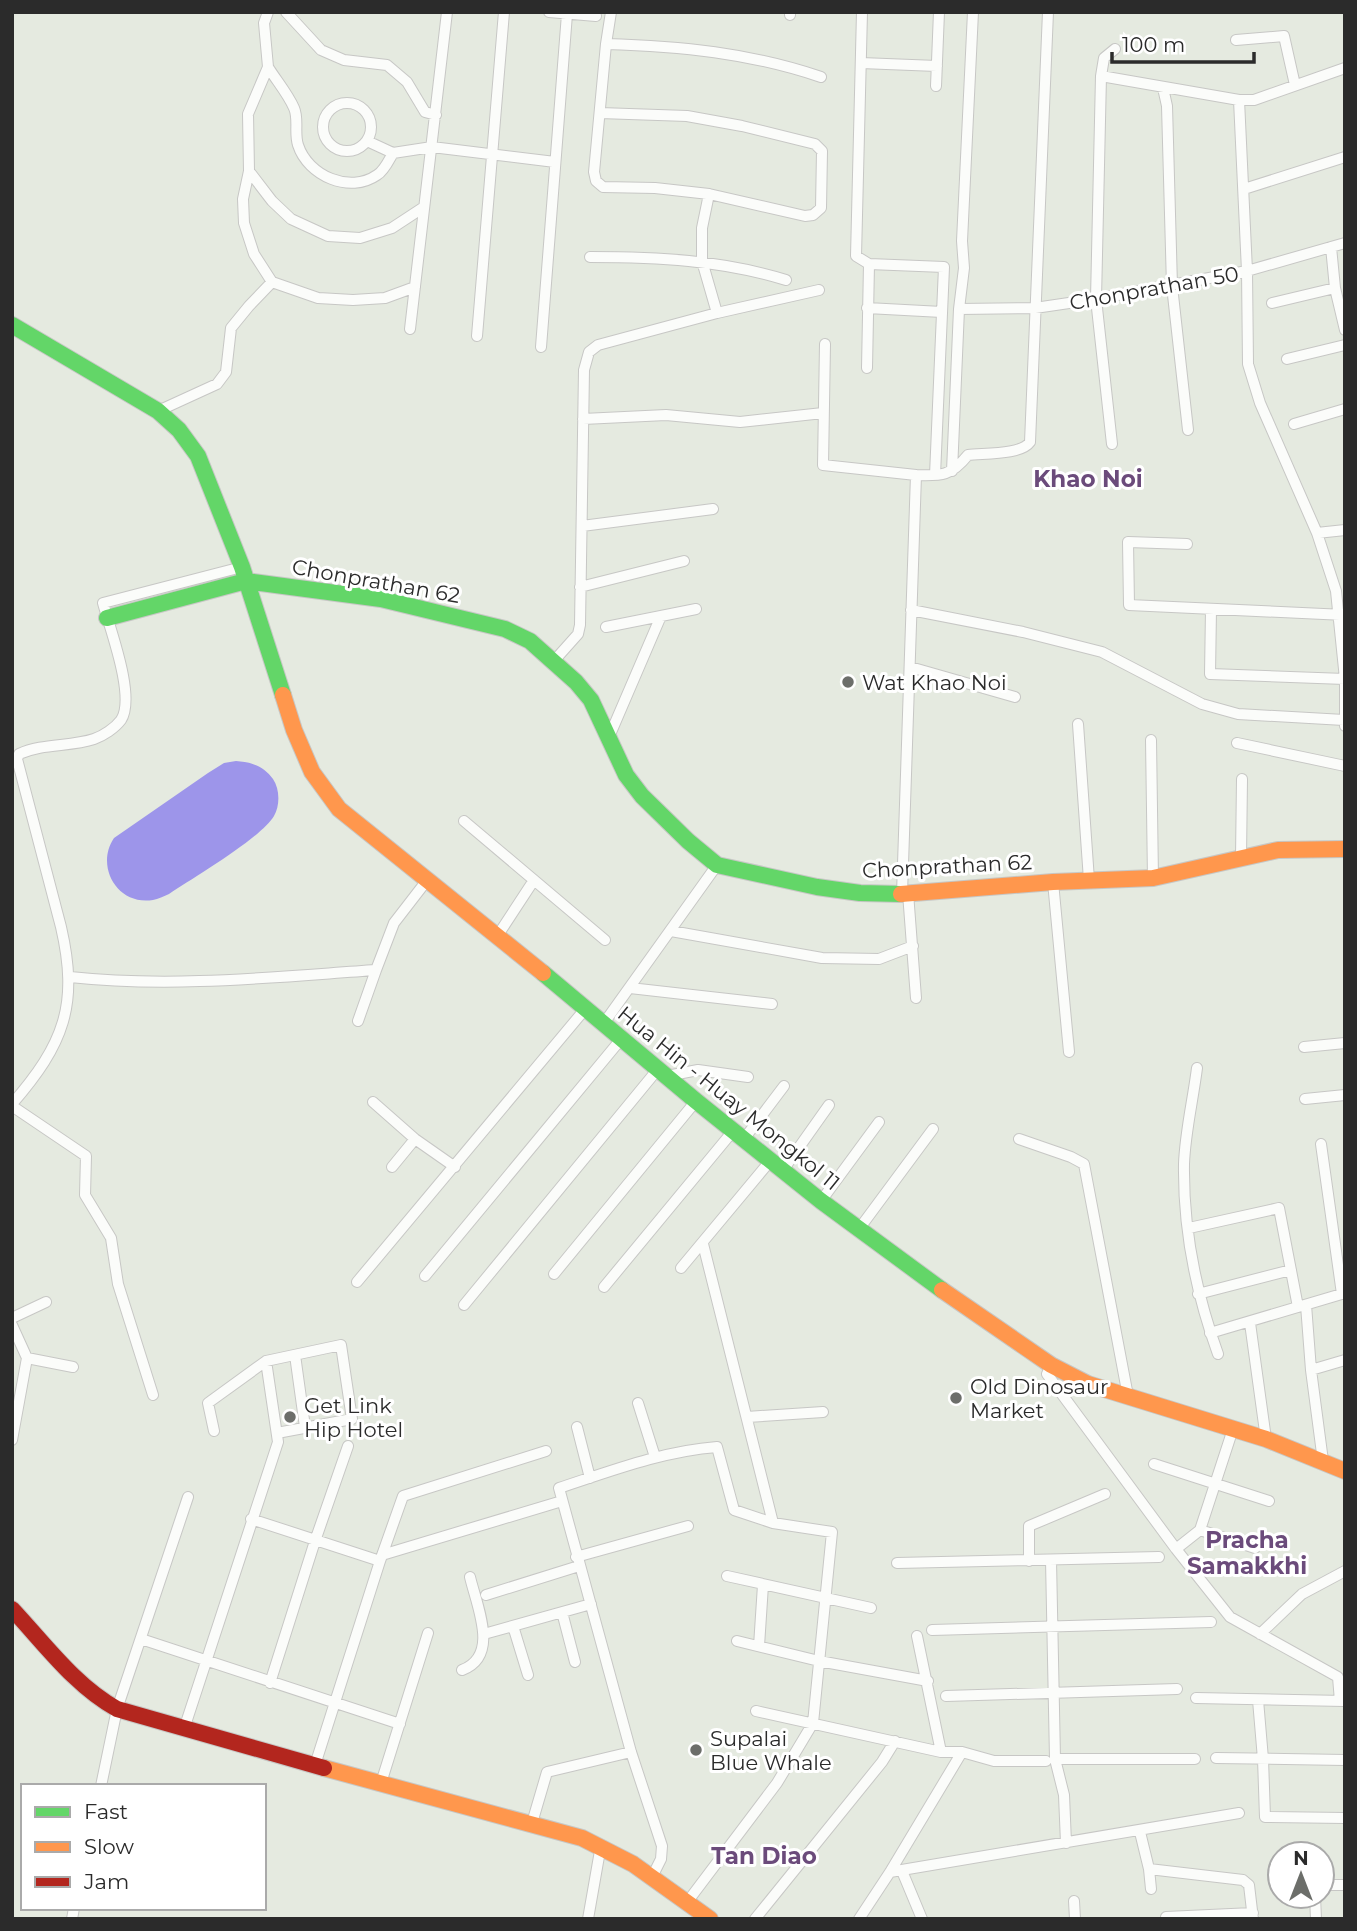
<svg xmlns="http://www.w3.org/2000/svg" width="1357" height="1931" viewBox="0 0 1357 1931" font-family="Montserrat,sans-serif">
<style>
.water{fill:#9d95ea}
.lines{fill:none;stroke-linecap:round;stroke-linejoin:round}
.street-casing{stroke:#c7c7c5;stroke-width:12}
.fast-casing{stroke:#c7c7c5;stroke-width:18}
.slow-casing{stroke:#c7c7c5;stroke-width:18}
.jam-casing{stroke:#c7c7c5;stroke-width:18}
.street{stroke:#fbfcfa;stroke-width:10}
.fast{stroke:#63d668;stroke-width:16}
.slow{stroke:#ff974d;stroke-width:16}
.jam{stroke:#b3261e;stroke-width:16}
.poi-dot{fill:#6c6e6a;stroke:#fff;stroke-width:2.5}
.labels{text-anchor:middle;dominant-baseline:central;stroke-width:6;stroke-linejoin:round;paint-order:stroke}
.street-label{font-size:21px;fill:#2b2b2b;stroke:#fff}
.poi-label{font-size:21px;fill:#2b2b2b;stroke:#fff;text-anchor:start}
.neighbourhood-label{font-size:23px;font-weight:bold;fill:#6b4b7b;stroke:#fff}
</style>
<rect width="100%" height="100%" fill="#e5eae0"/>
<path class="water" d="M 236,761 C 251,762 264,766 273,779 C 280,789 280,806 274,816 C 261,838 193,878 169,894 C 164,896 158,899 153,900 C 117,906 95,866 114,838 L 208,773 L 224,763 Z"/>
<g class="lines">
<defs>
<path id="street" d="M 268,12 L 264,23 L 268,67 L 248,114 L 249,171 L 243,199 L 244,223 L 254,254 L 272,282 L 318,298 L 353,300 L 385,298 L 415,287
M 286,12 L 321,50 L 344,60 L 387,65 L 407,82 L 425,112 L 436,115
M 549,12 L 596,16
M 862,12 L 856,256 L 869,264 L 944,267 L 935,475
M 790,15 L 790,12
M 1236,40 L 1284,36 L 1295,85
M 606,44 C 680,46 750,53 821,77
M 861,63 L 937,66
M 268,67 C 276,80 288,94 294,108 C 299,119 294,133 298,145 C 308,176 350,194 377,175 C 384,171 389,160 393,153
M 1101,76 L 1239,100 L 1254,100 L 1345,68
M 936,86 L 939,12
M 1163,88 L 1167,106 L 1172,286 L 1188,430
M 1239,100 L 1247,271 L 1248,364 L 1260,403 L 1317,533 L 1336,591 L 1345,679 L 1345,726
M323 127a24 24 0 1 1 48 0a24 24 0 1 1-48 0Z
M 600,113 L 687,116 L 742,126 L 815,144 L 822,151 L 821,208 L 813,215 L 805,216 L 709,194 L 655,188 L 603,187 L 596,181 L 594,172 L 606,44 L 611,12
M 367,141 L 393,153 L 432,147 L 555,162
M 249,171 L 272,201 L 291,219 L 328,236 L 360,238 L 392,228 L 424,207
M 1244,189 L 1345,157
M 709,194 L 702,228 L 702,261 L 717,313
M 1331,247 L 1335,288 L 1345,330
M 590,257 C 657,257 721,260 786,280
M 1272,303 L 1335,288
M 867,308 L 942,312
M 959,309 L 1035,308 L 1096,299 L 1247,271 L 1345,243
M 410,329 L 447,12
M 477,336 L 504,12
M 825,344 L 823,465 L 916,475
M 541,347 L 567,14
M 1287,359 L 1345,345
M 867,368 L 869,264
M 158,411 L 217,384 L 226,372 L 231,328 L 249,306 L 272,282
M 583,419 L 666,415 L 740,422 L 823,413
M 1294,424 L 1345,409
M 1112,444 L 1096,299 L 1101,76 L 1104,58 L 1115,49
M 952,471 L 959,309 L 964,268 L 962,241 L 973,12
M 582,526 L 713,509
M 1317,533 L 1345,530
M 1187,544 L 1128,542 L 1129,605 L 1345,615
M 580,587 L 684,561
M 911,610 L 1023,632 L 1102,652 L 1202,704 L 1238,714 L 1344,720
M 1211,610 L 1210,674 L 1345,679
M 606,627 L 696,609
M 553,662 L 578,634 L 580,625 L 584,370 L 589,352 L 598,345 L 717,313 L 819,290
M 910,667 L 1015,697
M 1078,724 L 1089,880
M 609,737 L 661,616
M 1151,740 L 1153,878
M 1237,743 L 1345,766
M 464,821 L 605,940
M 1241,857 L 1242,779
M 1053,882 L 1069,1052
M 908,893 L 916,998
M 902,894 L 916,475 C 942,476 951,476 968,455 C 984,453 1021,455 1030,442 L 1048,12
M 671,931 L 822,958 L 879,959 L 913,946
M 498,935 L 534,880
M 70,977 C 172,988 274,977 376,970 L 394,923 L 428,879
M 630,988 L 772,1004
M 358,1021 L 376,970
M 604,1023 L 717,865
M 1304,1047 L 1345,1043
M 1197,1068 C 1193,1100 1185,1133 1184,1164 C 1183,1230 1196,1293 1218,1354
M 667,1076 L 698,1070 L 748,1077
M 1305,1099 L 1345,1095
M 373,1102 L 415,1139 L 455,1167
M 12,1104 C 64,1044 79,1005 61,927 L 17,759 L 19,754 C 43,743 70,747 94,739 C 103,736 115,728 121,720 C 136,697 110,629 103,603 L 242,567
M 12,1106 L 86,1156 L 85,1195 L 111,1238 L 118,1284 L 153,1395
M 744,1139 L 784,1086
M 1019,1139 L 1071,1157 L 1084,1164 L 1128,1396
M 1321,1144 L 1342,1294
M 392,1167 L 415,1139
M 783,1170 L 829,1105
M 821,1201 L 879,1122
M 1189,1228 L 1279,1208 L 1298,1307
M 859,1229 L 933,1129
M 703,1244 L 773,1523
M 681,1268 L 771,1160
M 554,1274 L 696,1101
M 425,1276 L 622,1038
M 357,1282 L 586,1008
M 604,1287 L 733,1131
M 1198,1294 L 1291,1270
M 464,1305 L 658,1069
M 1306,1305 L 1311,1370 L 1323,1461
M 12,1318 L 46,1302
M 1250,1323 L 1266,1439
M 12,1325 L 27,1358 L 12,1440
M 1210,1333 L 1345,1293
M 295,1355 L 305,1427
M 27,1358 L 73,1367
M 1051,1365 L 1047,1374 L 1176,1549 L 1230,1617 L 1338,1677 L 1340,1701
M 1311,1370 L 1345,1360
M 638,1403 L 655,1457
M 747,1417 L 823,1412
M 577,1427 L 590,1478
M 214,1431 L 208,1403 L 266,1361 L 341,1345 L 352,1419 L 277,1433
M 1154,1464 L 1269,1501
M 251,1519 L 380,1561
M 1200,1530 L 1255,1548
M 1176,1549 L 1200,1530 L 1233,1429
M 382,1555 L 562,1501
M 576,1557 L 688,1526
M 1051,1560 L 1055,1759 L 1064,1795 L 1066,1843
M 1029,1561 L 1029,1526 L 1105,1494
M 897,1563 L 1159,1557
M 727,1576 L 871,1608
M 486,1595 L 579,1566
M 562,1612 L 575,1662
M 513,1626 L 528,1675
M 932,1630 L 1211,1622
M 484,1634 L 591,1604
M 1260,1634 L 1302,1594 L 1345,1571
M 917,1636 L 941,1752
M 141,1639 L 400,1724
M 737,1641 L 819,1661 L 928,1681
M 759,1646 L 763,1585
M 462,1670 C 500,1656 477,1607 470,1577
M 270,1683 L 315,1541 L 348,1446
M 946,1696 L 1177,1689
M 1196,1698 L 1344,1701
M 1258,1700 L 1263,1759 L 1265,1817 L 1345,1818
M 756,1711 L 941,1752 L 962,1752 L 994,1761 L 1046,1761
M 184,1729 L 278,1442 L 266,1361
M 1216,1758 L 1345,1760
M 1055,1759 L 1195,1759
M 315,1765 L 380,1561 L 403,1496 L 546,1451
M 381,1783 L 428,1633
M 101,1786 L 117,1709 L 188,1497
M 532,1823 L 547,1772 L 631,1752
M 1140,1832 L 1149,1869 L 1243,1880 L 1249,1885 L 1253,1919
M 1149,1869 L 1151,1889
M 902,1871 L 922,1919
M 890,1872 L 1239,1813
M 653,1875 L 661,1859 L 662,1846 L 631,1752 L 559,1488 C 611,1471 663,1451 717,1447 L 734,1510 L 773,1523 L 832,1532 L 813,1723 L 777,1783 L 688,1901
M 1322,1885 L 1345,1885
M 1315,1896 L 1316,1919
M 1074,1901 L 1075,1919
M 1166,1917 L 1253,1913
M 72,1919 L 74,1908
M 588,1919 L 601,1845
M 755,1919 L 882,1762 L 895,1741
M 859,1919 L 890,1872 L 962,1752"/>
<path id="fast" d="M 12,325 L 158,411 L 179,430 L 198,456 L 242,567 L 283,695
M 107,618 L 246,581 L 381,599 L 505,629 L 530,641 L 576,682 L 591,700 L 626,775 L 642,796 L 688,841 L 717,865 L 817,887 L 860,893 L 901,894
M 543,973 L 696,1101 L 821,1201 L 942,1290"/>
<path id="slow" d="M 283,695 L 294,730 L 312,772 L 339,809 L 543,973
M 901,894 L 1053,882 L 1153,878 L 1278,850 L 1345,849
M 942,1290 L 1051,1365 L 1088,1384 L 1266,1439 L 1345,1471
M 324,1768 L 582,1838 L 633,1864 L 710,1919"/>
<path id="jam" d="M 12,1609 C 44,1643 75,1686 117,1709 L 324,1768"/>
</defs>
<use href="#street" class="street-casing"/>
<use href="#fast" class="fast-casing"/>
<use href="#slow" class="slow-casing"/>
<use href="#jam" class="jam-casing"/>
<use href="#street" class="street"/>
<use href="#fast" class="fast"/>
<use href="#slow" class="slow"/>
<use href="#jam" class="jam"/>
</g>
<g class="poi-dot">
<circle cx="848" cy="682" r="7"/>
<circle cx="956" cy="1398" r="7"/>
<circle cx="290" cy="1417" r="7"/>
<circle cx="696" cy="1750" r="7"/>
</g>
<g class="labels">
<g class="street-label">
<text transform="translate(1154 288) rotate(-10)">Chonprathan 50</text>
<text transform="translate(376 581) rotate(10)">Chonprathan 62</text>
<text transform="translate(947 866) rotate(-3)">Chonprathan 62</text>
<text transform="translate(729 1098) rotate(39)">Hua Hin - Huay Mongkol 11</text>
</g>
<g class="poi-label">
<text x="862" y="682">Wat Khao Noi</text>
<text x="970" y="1386">Old Dinosaur<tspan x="970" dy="24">Market</tspan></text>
<text x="304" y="1405">Get Link<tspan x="304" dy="24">Hip Hotel</tspan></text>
<text x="710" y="1738">Supalai<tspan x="710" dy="24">Blue Whale</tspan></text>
</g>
<g class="neighbourhood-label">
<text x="1088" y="479">Khao Noi</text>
<text x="1247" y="1540">Pracha<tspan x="1247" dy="26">Samakkhi</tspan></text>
<text x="764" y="1856">Tan Diao</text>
</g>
</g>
<rect width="1357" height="1931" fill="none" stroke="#2b2b2b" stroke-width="28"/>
<rect x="21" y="1784" width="245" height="126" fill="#ffffff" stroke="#aaaaaa" stroke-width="2"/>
<rect x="35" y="1807" width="35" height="10" fill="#63d668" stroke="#aaaaaa" stroke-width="2"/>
<text x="84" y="1819" font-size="21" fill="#2b2b2b">Fast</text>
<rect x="35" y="1842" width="35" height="10" fill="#ff974d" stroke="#aaaaaa" stroke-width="2"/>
<text x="84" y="1854" font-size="21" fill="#2b2b2b">Slow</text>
<rect x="35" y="1877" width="35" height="10" fill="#b3261e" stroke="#aaaaaa" stroke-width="2"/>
<text x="84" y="1889" font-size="21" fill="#2b2b2b">Jam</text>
<g transform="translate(1301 1875)"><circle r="33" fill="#ffffff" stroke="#aaaaaa" stroke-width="2"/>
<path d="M0-5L12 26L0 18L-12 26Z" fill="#6c6e6a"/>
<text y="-10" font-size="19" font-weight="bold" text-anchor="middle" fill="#2b2b2b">N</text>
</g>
<path d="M1112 52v10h142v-10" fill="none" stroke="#2b2b2b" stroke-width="3.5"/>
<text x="1122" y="52" font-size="21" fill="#2b2b2b" stroke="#ffffff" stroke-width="5" paint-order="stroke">100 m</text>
</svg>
